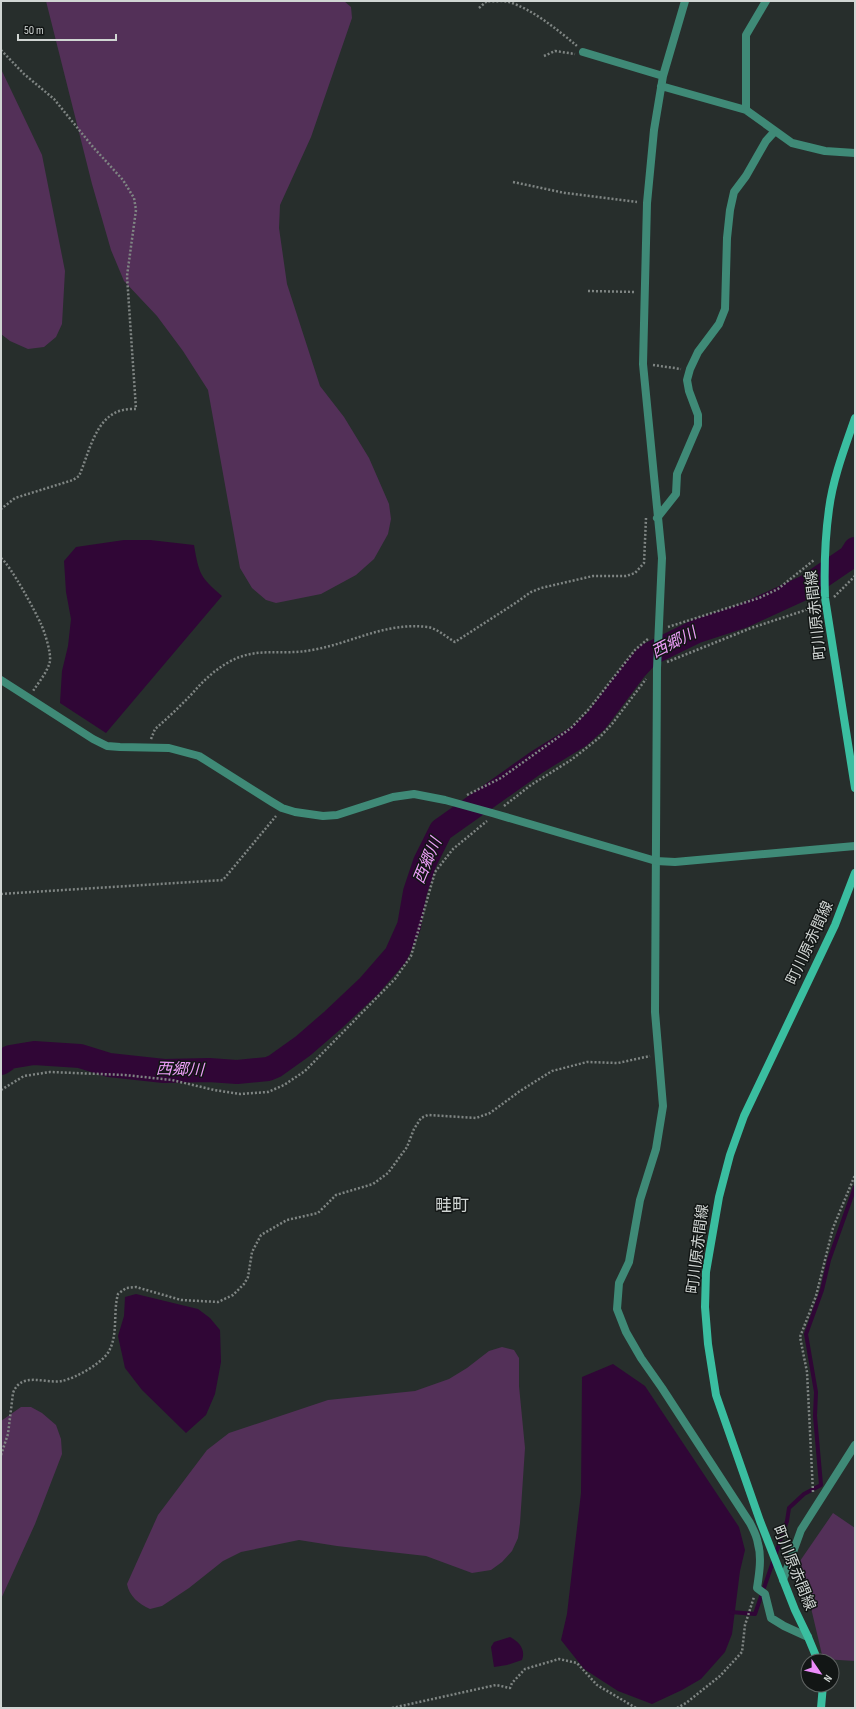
<svg xmlns="http://www.w3.org/2000/svg" width="856" height="1709" viewBox="0 0 856 1709" font-family="'Sofia Sans Condensed','Noto Sans JP',sans-serif">
<style>
.green{fill:#533058}
.water{fill:#300636}
.lines{fill:none;stroke-linecap:round;stroke-linejoin:round}
.stream{stroke:#300636;stroke-width:4}
.river{stroke:#300636;stroke-width:24}
.path{stroke:#7f8583;stroke-width:2.5;stroke-dasharray:2 2;stroke-linecap:butt}
.minor{stroke:#3f8a77;stroke-width:8}
.tertiary{stroke:#3f8a77;stroke-width:8}
.secondary{stroke:#3abea0;stroke-width:8}
.labels{text-anchor:middle;dominant-baseline:central;stroke-width:3;stroke-linejoin:round;paint-order:stroke}
.street-label{font-size:15px;fill:#d0d5d3;stroke:#121615}
.water-label{font-size:16px;font-style:italic;fill:#ec9df7;stroke:#121615}
.quarter-label{font-size:17px;fill:#d0d5d3;stroke:#121615}
</style>
<rect width="100%" height="100%" fill="#272e2c"/>
<path class="green" d="M 46,1 L 344,1 L 351,7 L 352,18 L 311,137 L 280,205 L 279,228 L 287,284 L 320,386 L 344,417 L 369,458 L 389,504 L 391,519 L 388,534 L 374,559 L 356,575 L 321,594 L 276,603 L 266,600 L 252,588 L 240,568 L 208,390 L 183,351 L 157,316 L 124,281 L 111,250 L 92,184 Z
M 1,69 L 42,155 L 65,271 L 62,324 L 56,337 L 44,347 L 28,349 L 10,341 L 1,334 Z
M 502,1347 L 514,1350 L 519,1358 L 519,1386 L 525,1448 L 520,1523 L 518,1538 L 512,1551 L 502,1562 L 491,1570 L 472,1573 L 426,1556 L 337,1546 L 299,1540 L 241,1552 L 223,1561 L 189,1588 L 162,1606 L 150,1609 C 139,1604 129,1596 127,1584 L 158,1515 L 207,1450 L 229,1433 L 328,1400 L 415,1391 L 449,1379 L 467,1368 L 489,1351 Z
M 21,1407 L 31,1407 L 42,1413 L 56,1425 L 61,1439 L 62,1454 L 35,1524 L 1,1599 L 1,1421 Z
M 833,1513 L 855,1528 L 855,1661 L 823,1659 L 800,1561 Z"/>
<path class="water" d="M 124,540 L 150,540 L 194,545 C 199,574 200,577 222,596 L 106,733 L 60,703 L 62,671 L 68,646 L 71,619 L 66,592 L 64,561 L 76,547 Z
M 136,1294 L 198,1309 L 210,1318 L 220,1330 L 221,1362 L 215,1394 L 206,1415 L 186,1433 L 142,1390 L 125,1368 L 118,1336 L 124,1316 L 125,1297 Z
M 613,1364 L 645,1386 L 739,1527 L 745,1550 L 740,1571 L 732,1634 L 725,1652 L 701,1679 L 682,1690 L 652,1704 L 618,1691 L 584,1669 L 561,1640 L 567,1614 L 581,1493 L 582,1377 Z
M 510,1637 C 519,1642 526,1649 522,1660 L 507,1665 L 494,1667 L 491,1647 L 494,1642 Z"/>
<g class="lines">
<path class="stream" d="M 731,1612 L 755,1614 L 787,1521 L 789,1508 L 804,1494 L 821,1485 L 815,1416 L 816,1392 L 806,1334 L 822,1290 L 829,1260 L 855,1187"/>
<path class="river" d="M 1,1063 L 10,1057 L 34,1053 L 80,1056 L 109,1065 L 164,1071 L 209,1070 L 237,1072 L 268,1069 L 275,1066 L 303,1046 L 333,1020 L 369,986 L 396,955 L 409,926 L 415,892 L 425,862 L 441,830 L 537,762 L 579,736 L 596,721 L 635,669 L 648,655 L 697,631 L 743,616 L 806,587 L 850,557 L 855,549"/>
<path class="path" d="M 479,8 L 487,1 C 494,2 502,0 509,2 C 532,9 558,30 577,46
M 1,50 L 24,74 L 54,99 L 93,147 L 123,180 L 134,198 L 136,210 L 127,276 L 136,409 C 132,409 127,409 123,410 C 95,416 89,454 79,476 L 73,480 L 15,498 L 1,509
M 544,56 L 555,51 L 575,54
M 513,182 L 565,193 L 637,202
M 588,291 L 636,292
M 653,365 L 681,369
M 1,558 C 11,566 35,611 41,624 C 45,633 51,652 50,661 C 48,671 39,682 33,691
M 834,597 L 855,576
M 668,627 L 759,598 L 778,589 L 814,560
M 667,662 L 751,628 L 818,606
M 151,739 L 155,729 C 167,719 179,707 190,696 C 202,682 213,671 229,662 C 257,646 282,656 312,650 C 353,643 384,622 428,627 C 438,629 446,637 455,642 L 514,604 L 531,592 L 541,588 L 593,576 L 626,576 L 635,573 L 644,563 L 646,518
M 467,795 L 501,778 L 571,728 L 589,709 L 635,650 L 649,638
M 504,806 L 531,785 L 571,760 L 599,738 L 612,724 L 646,679
M 1,894 L 223,880 L 276,816
M 1,1090 L 24,1076 L 50,1072 L 125,1075 L 172,1080 L 214,1090 L 240,1094 L 268,1092 L 284,1085 L 305,1071 L 395,979 L 411,956 L 435,872 L 453,849 L 487,821
M 1,1455 L 8,1434 L 13,1393 C 21,1371 45,1384 62,1381 C 76,1378 105,1362 110,1349 C 118,1332 113,1312 118,1294 L 126,1288 L 136,1287 L 181,1300 L 218,1302 L 233,1295 L 244,1284 L 248,1277 L 252,1252 L 261,1235 L 287,1220 L 318,1213 L 336,1195 L 373,1184 L 388,1173 L 407,1147 L 414,1129 L 421,1118 L 428,1115 L 476,1118 L 490,1113 L 520,1091 L 552,1071 L 587,1062 L 618,1063 L 650,1056
M 813,1492 L 807,1372 L 800,1337 L 816,1296 L 833,1228 L 855,1175
M 392,1708 L 496,1685 L 510,1688 L 512,1683 L 525,1669 L 559,1659 L 577,1663 L 597,1685 L 636,1708
M 677,1708 L 686,1703 L 720,1676 L 742,1652 L 745,1625 L 754,1597"/>
<path class="minor" d="M 685,1 L 663,76 L 654,130 L 647,203 L 643,364 L 662,558 L 657,668 L 655,1012 L 663,1106 L 656,1149 L 640,1200 L 629,1262 L 619,1283 L 617,1309 L 626,1332 L 641,1358 L 662,1388 L 750,1523 C 753,1529 757,1536 758,1544 C 762,1557 759,1575 757,1588 L 765,1594 L 771,1618 L 784,1626 L 808,1637
M 583,52 L 663,76
M 661,86 L 746,110 L 792,143 L 825,151 L 855,153
M 746,110 L 746,35 L 766,1
M 657,518 L 676,494 L 677,474 L 698,425 L 698,415 L 689,391 L 687,380 L 690,369 L 698,352 L 719,324 L 725,309 L 727,238 L 730,210 L 734,192 L 746,176 L 766,141 L 775,131
M 783,1580 L 801,1530 L 855,1445"/>
<path class="tertiary" d="M 1,680 L 93,739 L 107,746 L 120,747 L 169,748 L 199,756 L 272,802 L 282,808 L 295,812 L 323,816 L 337,815 L 393,797 L 414,794 L 445,800 L 492,813 L 656,861 L 675,862 L 855,846"/>
<path class="secondary" d="M 855,418 C 845,447 833,478 829,509 C 825,538 824,568 825,598 L 855,788
M 818,1661 L 808,1637 L 795,1610 L 760,1521 L 716,1395 L 708,1344 L 705,1307 L 706,1272 L 719,1197 L 730,1155 L 744,1116 L 835,925 L 855,873
M 821,1708 L 823,1685"/>
</g>
<g class="labels">
<g class="street-label">
<text transform="translate(816 615) rotate(-96)">町川原赤間線</text>
<text transform="translate(810 943) rotate(-65)">町川原赤間線</text>
<text transform="translate(698 1249) rotate(-83)">町川原赤間線</text>
<text transform="translate(794 1568) rotate(68)">町川原赤間線</text>
</g>
<g class="water-label">
<text transform="translate(674 643) rotate(-27)">西郷川</text>
<text transform="translate(428 861) rotate(-67)">西郷川</text>
<text transform="translate(180 1070) rotate(2)">西郷川</text>
</g>
<g class="quarter-label">
<text x="452" y="1206">畦町</text>
</g>
</g>
<rect width="856" height="1709" fill="none" stroke="#d0d5d3" stroke-width="4"/>
<g transform="translate(820 1673) rotate(124)"><circle r="19" fill="#121615" stroke="#5e6261"/>
<path d="M0-3L7 15L0 10L-7 15Z" fill="#ec8cfa"/>
<text y="-6" font-size="11" font-weight="bold" text-anchor="middle" fill="#d0d5d3">N</text>
</g>
<path d="M18 34v6h98v-6" fill="none" stroke="#d0d5d3" stroke-width="2"/>
<text x="24" y="34" font-size="12" fill="#d0d5d3" stroke="#121615" stroke-width="3" paint-order="stroke">50 m</text>
</svg>
